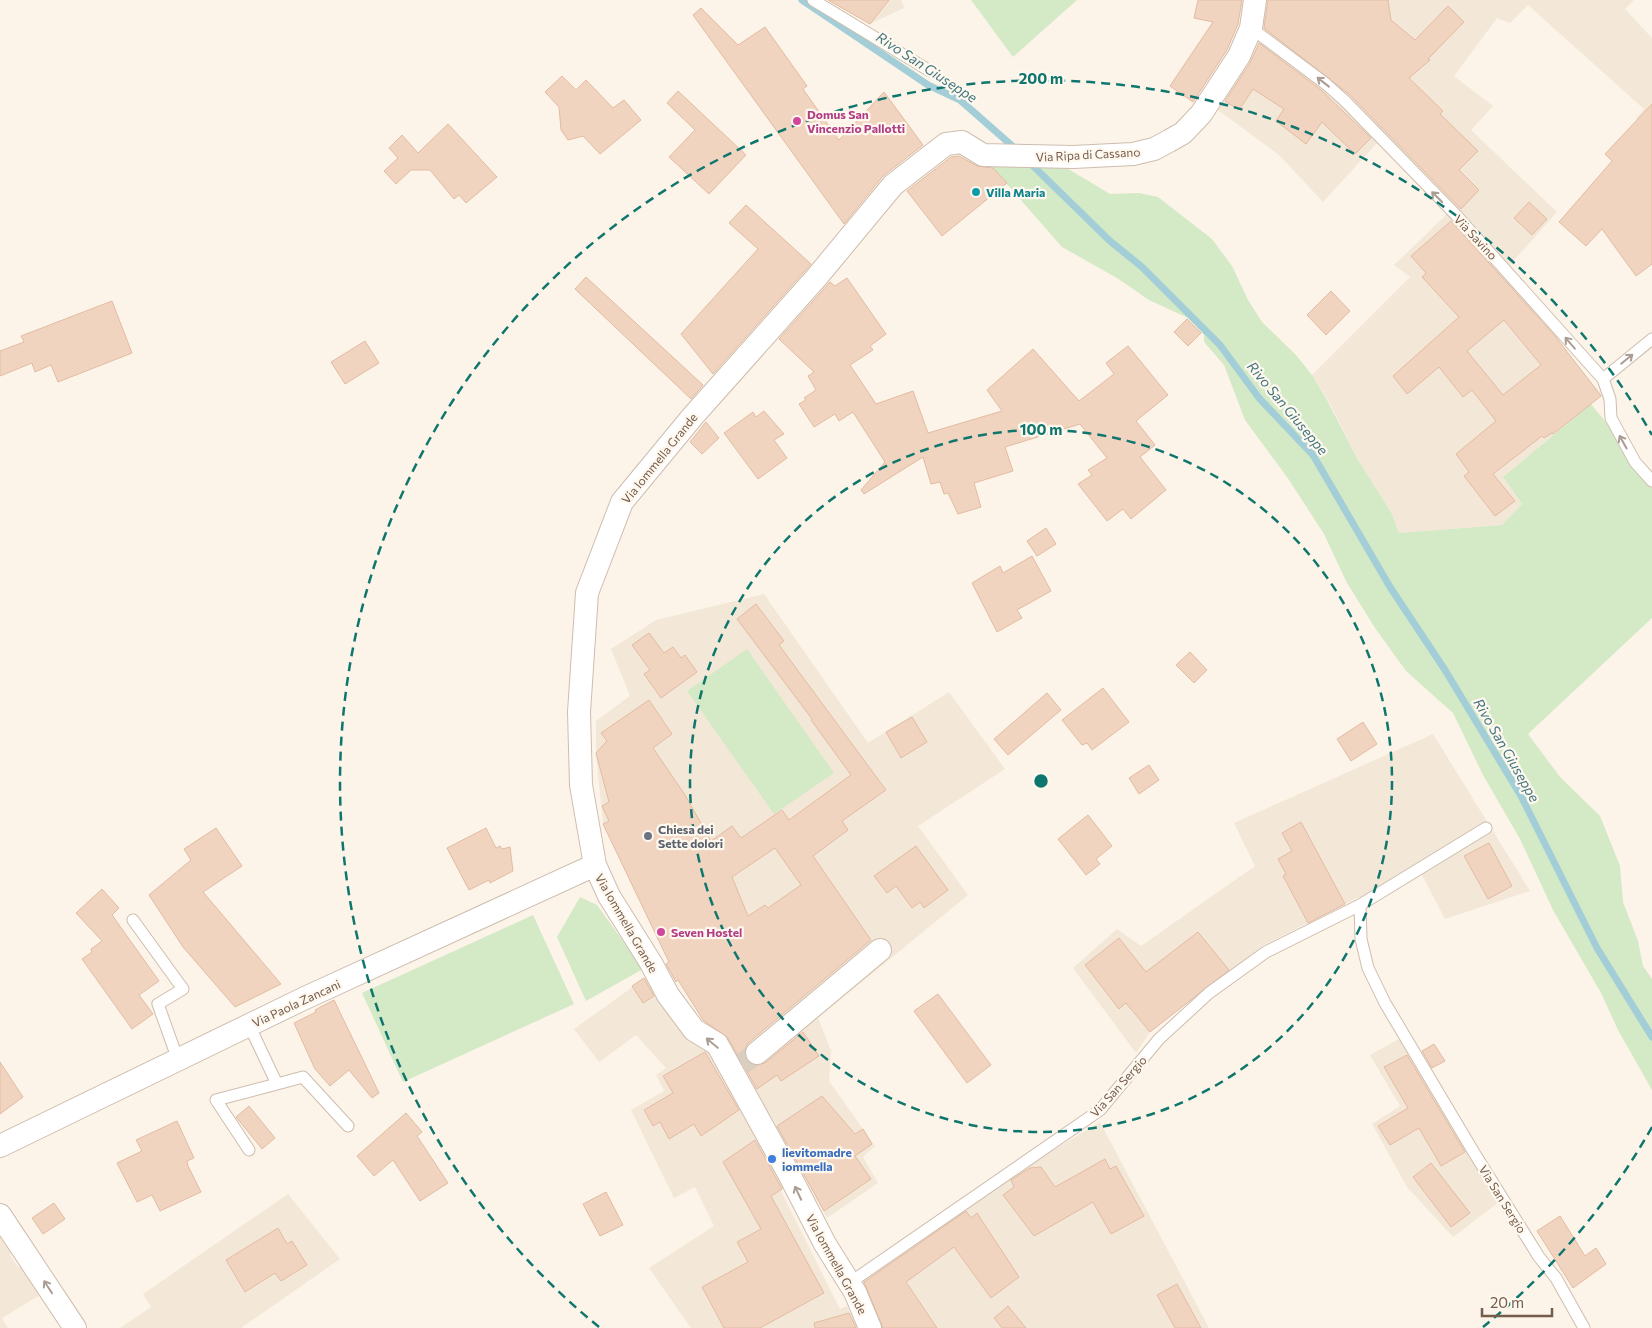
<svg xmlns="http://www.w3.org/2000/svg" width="1652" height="1328" viewBox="0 0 1652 1328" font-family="Commissioner,sans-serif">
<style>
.residential{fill:#f3e7d7}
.green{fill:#d4e9c6}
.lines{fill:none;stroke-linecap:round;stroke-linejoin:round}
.stream{stroke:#a3ced7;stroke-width:7}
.building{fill:#f1d4c0;stroke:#e3bba1;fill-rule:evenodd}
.minor-tunnel{stroke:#dacec1;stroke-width:22;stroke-dasharray:22 11;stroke-linecap:butt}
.service-casing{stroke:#cebdae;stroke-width:13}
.minor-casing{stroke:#cebdae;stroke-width:24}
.service{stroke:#fff;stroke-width:11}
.minor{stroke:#fff;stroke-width:22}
.oneway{stroke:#ac9d94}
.ring{fill:none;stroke:#0f766e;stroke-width:2.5;stroke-dasharray:9 6}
.hotel-dot{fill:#d1479c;stroke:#fef8ee;stroke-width:2}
.culture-dot{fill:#0f9aa8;stroke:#fef8ee;stroke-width:2}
.worship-dot{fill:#6b7280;stroke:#fef8ee;stroke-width:2}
.shop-dot{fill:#3f7fe0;stroke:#fef8ee;stroke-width:2}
.labels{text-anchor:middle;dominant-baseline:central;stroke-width:4.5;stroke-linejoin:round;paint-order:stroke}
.hotel-label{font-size:12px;font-weight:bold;fill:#b23c85;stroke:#fef8ee;text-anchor:start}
.street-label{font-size:12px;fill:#755c4c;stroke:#fef8ee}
.culture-label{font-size:12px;font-weight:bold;fill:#0d838f;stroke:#fef8ee;text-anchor:start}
.worship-label{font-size:12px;font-weight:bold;fill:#5b616d;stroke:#fef8ee;text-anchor:start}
.shop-label{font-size:12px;font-weight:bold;fill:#366cbe;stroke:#fef8ee;text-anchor:start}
.water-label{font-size:14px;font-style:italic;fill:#437681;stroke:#fef8ee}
.centre{fill:#0f766e;stroke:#fef8ee;stroke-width:2.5}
.ring-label{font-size:15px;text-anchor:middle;font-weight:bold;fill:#0f766e;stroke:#fef8ee;stroke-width:4.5;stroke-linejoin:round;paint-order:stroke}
</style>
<rect width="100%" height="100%" fill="#fcf4e8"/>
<path class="residential" d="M 828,0 L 901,0 L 904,8 L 870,24 Z
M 1273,0 L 1634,0 L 1625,9 L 1652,38 L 1652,198 L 1605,154 L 1637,120 L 1636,118 L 1644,109 L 1528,5 L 1510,23 L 1497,18 L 1454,76 L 1493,106 L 1471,130 L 1557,212 L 1509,266 L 1458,211 L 1260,29 Z
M 1264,41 L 1323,87 L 1377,143 L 1323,202 L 1279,155 L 1218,110 Z
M 1448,213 L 1509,281 L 1602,395 L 1503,477 L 1522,504 L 1502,525 L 1399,533 L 1391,512 L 1358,460 L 1328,400 L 1312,375 L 1410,277 L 1394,265 Z
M 764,594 L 868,743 L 949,692 L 1005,769 L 918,826 L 968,895 L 818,1018 L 831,1051 L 829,1081 L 875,1146 L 863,1157 L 878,1183 L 827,1218 L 777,1126 L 720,1033 L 705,1023 L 675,974 L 603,824 L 596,753 L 596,721 L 630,696 L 611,649 L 656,620 Z
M 1433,734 L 1530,891 L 1445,919 L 1422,875 L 1366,908 L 1359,897 L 1264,945 L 1150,1032 L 1136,1053 L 1073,968 L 1117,929 L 1141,946 L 1255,866 L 1234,823 Z
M 648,976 L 710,1049 L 791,1184 L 781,1191 L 840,1309 L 847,1306 L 850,1313 L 858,1310 L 863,1328 L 691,1328 L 649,1268 L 714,1226 L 695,1187 L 674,1198 L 631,1110 L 664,1091 L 656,1075 L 666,1068 L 636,1035 L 599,1062 L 574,1029 Z
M 1401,1038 L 1499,1202 L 1453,1237 L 1407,1187 L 1372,1124 L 1400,1106 L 1370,1055 Z
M 1100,1122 L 1209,1328 L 880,1328 L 862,1280 L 1010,1176 Z
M 288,1194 L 340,1259 L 241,1328 L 120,1328 L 151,1307 L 143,1294 Z
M 0,1223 L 14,1245 L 10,1255 L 17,1266 L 29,1269 L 45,1292 L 2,1318 L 8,1328 L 0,1328 Z"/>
<path class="green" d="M 971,0 L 1077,0 L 1013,57 Z
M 991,166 L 1065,167 L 1110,194 L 1139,193 L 1158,197 L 1212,239 L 1232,266 L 1248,300 L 1262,322 L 1296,355 L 1312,375 L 1327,400 L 1358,460 L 1391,512 L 1399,533 L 1502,525 L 1522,504 L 1503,477 L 1591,404 L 1605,421 L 1631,465 L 1652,488 L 1652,618 L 1528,734 L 1560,777 L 1600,816 L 1620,866 L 1623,902 L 1638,941 L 1643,966 L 1652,979 L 1652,1090 L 1618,1030 L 1601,993 L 1553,910 L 1520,839 L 1483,775 L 1453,713 L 1406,671 L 1375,628 L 1347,583 L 1324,534 L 1287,477 L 1245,420 L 1224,365 L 1204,342 L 1204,335 L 1188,318 L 1149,300 L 1117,278 L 1062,247 Z
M 747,649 L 834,773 L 774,814 L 687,691 Z
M 580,897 L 597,905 L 643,969 L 586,1001 L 557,937 Z
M 533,915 L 574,1004 L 403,1082 L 362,993 Z"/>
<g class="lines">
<path class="stream" d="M 802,0 L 928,85 L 960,100 L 1017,150
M 1028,161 L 1110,241 L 1142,267 L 1220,345 L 1259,398 L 1313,455 L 1390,587 L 1445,670 L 1521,796 L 1597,948 L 1652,1037"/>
</g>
<path class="building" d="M 828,0 L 889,0 L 870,24 Z
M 1198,0 L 1242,0 L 1238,24 L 1227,50 L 1193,102 L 1170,86 L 1213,22 L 1194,18 Z
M 1268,0 L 1388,0 L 1391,20 L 1415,40 L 1448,6 L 1464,22 L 1428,59 L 1430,60 L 1409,78 L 1443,111 L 1440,114 L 1478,151 L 1459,170 L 1479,190 L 1461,209 L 1350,95 L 1264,28 Z
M 701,8 L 738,45 L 765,27 L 807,86 L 803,89 L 839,140 L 884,92 L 923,145 L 883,176 L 844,224 L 693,15 Z
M 1259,43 L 1321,90 L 1371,138 L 1355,154 L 1322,122 L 1306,144 L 1276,121 L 1284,109 L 1253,89 L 1239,110 L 1225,101 L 1250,63 Z
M 562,76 L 576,90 L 586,80 L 613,108 L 624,100 L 641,120 L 600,154 L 583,136 L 568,140 L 561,130 L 559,107 L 545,92 Z
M 678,91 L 746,155 L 709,194 L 669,157 L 695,130 L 667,103 Z
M 1652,104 L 1652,264 L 1636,276 L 1602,229 L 1586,246 L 1559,222 L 1612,161 L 1605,154 Z
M 448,124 L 497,177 L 466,203 L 459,195 L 454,199 L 430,170 L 411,170 L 396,184 L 384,171 L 398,158 L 389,148 L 402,135 L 418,153 Z
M 959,156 L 977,166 L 993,168 L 1007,183 L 942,236 L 907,191 L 951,157 Z
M 1529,202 L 1547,219 L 1532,235 L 1514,218 Z
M 746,205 L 811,264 L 713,374 L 681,334 L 758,249 L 729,223 Z
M 1451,221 L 1555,336 L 1601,396 L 1553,434 L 1552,433 L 1544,438 L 1542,436 L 1493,474 L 1515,501 L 1495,516 L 1464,476 L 1469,472 L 1456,454 L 1496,421 L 1472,390 L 1463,397 L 1439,367 L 1407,394 L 1393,376 L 1459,317 L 1422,277 L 1426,273 L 1411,256 ZM 1504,320 L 1541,365 L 1503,395 L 1467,351 Z
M 586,277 L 703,385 L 691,399 L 575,289 Z
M 847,278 L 886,334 L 870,346 L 873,350 L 850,365 L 876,404 L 913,391 L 928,433 L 1002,411 L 987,390 L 1033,349 L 1079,401 L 1114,374 L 1106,363 L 1128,346 L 1168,395 L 1136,421 L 1155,445 L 1140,457 L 1166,490 L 1131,519 L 1123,509 L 1107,521 L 1078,484 L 1092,475 L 1088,470 L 1107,458 L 1080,424 L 1005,447 L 1013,471 L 974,483 L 981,507 L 958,514 L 948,493 L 944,494 L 940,482 L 931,484 L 923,457 L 864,494 L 861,490 L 885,462 L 853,412 L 839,421 L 835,414 L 814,427 L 799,404 L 806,400 L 804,398 L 816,390 L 808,376 L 814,372 L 779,339 L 830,282 L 835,286 Z
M 1331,291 L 1350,311 L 1326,335 L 1307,315 Z
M 112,301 L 132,353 L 58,382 L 51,365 L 35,372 L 32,363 L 0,376 L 0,351 L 24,342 L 21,336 Z
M 1187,319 L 1201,333 L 1188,346 L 1174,332 Z
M 365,341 L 379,363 L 345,384 L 331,362 Z
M 764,411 L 784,434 L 774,440 L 787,458 L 758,479 L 724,433 L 753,412 L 756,417 Z
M 706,422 L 719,438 L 702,454 L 690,442 Z
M 1046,528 L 1056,544 L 1037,556 L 1027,541 Z
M 1032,556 L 1051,591 L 1017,610 L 1022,618 L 997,632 L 972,583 L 1000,566 L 1003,573 Z
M 756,604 L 784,641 L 779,645 L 886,790 L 842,821 L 848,830 L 813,856 L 871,940 L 748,1043 L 745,1049 L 744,1056 L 747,1062 L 753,1065 L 765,1063 L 803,1032 L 819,1056 L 781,1081 L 777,1075 L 757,1089 L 728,1038 L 703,1020 L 678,980 L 676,982 L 666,964 L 669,962 L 603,824 L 609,821 L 602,806 L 609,802 L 596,753 L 607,741 L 601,733 L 649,700 L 672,734 L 653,748 L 685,795 L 711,841 L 732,826 L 741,838 L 782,810 L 789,820 L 851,775 L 811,720 L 812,719 L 737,619 ZM 775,848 L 801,885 L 768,908 L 765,905 L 748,916 L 732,877 Z
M 649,633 L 664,653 L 673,647 L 681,658 L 685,655 L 697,672 L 661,698 L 644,674 L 650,670 L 632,645 Z
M 1190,652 L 1207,670 L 1194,683 L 1176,665 Z
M 1103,688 L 1129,722 L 1092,750 L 1087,743 L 1082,745 L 1062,720 Z
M 1047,693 L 1061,710 L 1008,755 L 994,739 Z
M 912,717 L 927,742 L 901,758 L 886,732 Z
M 1363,722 L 1377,744 L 1351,761 L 1337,739 Z
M 1149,765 L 1159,780 L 1139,794 L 1129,778 Z
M 1088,815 L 1112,846 L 1096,859 L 1100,864 L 1086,875 L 1058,839 Z
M 1301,822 L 1345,904 L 1308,923 L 1283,876 L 1286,874 L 1278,859 L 1292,851 L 1282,833 Z
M 216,828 L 242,866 L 203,892 L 281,984 L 235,1007 L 183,947 L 149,895 L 191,860 L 184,849 Z
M 486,828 L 496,848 L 500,846 L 502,849 L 510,847 L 513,871 L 490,883 L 489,880 L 469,890 L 447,848 Z
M 1489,843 L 1512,886 L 1488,899 L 1464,856 Z
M 916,846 L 948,890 L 924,908 L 920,902 L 912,908 L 896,886 L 887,893 L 874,876 Z
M 102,889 L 119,908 L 112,915 L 159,981 L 139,995 L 153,1014 L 132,1029 L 82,959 L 92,952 L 91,949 L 102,941 L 76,913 Z
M 1198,932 L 1229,970 L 1150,1032 L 1126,1003 L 1119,1009 L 1085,965 L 1119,938 L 1146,972 Z
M 644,978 L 654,996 L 643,1003 L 632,986 Z
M 938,994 L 991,1065 L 967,1083 L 914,1011 Z
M 334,1000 L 379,1093 L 372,1098 L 349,1070 L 330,1086 L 315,1069 L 294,1023 L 316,1012 L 315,1010 Z
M 1434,1044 L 1445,1061 L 1432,1068 L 1422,1051 Z
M 705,1052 L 739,1110 L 701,1136 L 694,1124 L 669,1139 L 660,1122 L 653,1126 L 644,1110 L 673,1093 L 663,1076 Z
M 1407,1055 L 1465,1152 L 1441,1166 L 1419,1128 L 1390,1145 L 1378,1126 L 1408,1108 L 1384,1067 Z
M 0,1062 L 23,1097 L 0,1114 Z
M 822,1096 L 855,1134 L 863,1129 L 872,1144 L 855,1156 L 871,1179 L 824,1211 L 777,1126 Z
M 249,1106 L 275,1138 L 262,1149 L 236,1117 Z
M 406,1113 L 422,1132 L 417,1136 L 448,1183 L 420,1201 L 393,1160 L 374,1176 L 357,1156 Z
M 177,1121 L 194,1158 L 187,1161 L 188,1166 L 201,1192 L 160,1211 L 152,1195 L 137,1202 L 117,1163 L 142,1151 L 136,1140 Z
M 755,1140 L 782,1189 L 771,1196 L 824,1293 L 760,1328 L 724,1328 L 702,1287 L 748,1262 L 737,1242 L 761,1229 L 723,1162 Z
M 1105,1159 L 1110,1169 L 1116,1166 L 1144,1216 L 1111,1234 L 1093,1202 L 1034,1236 L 1003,1195 L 1014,1187 L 1011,1180 L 1030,1168 L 1041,1167 L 1055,1187 Z
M 1431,1163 L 1470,1213 L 1451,1227 L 1413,1177 Z
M 606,1192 L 623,1225 L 600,1236 L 583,1204 Z
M 54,1203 L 65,1219 L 43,1234 L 32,1218 Z
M 966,1211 L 971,1218 L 977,1213 L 1019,1277 L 991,1298 L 954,1247 L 906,1282 L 937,1328 L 883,1328 L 864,1282 Z
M 1560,1216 L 1585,1256 L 1596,1248 L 1606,1264 L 1573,1288 L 1537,1231 Z
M 278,1228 L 287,1244 L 292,1241 L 307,1265 L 281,1281 L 275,1273 L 245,1292 L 226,1260 Z
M 1177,1284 L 1201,1328 L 1175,1328 L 1157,1295 Z
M 1008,1306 L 1026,1328 L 1002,1328 L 994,1318 Z
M 849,1313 L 856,1328 L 815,1328 L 814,1323 Z"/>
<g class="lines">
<path class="minor-tunnel" d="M 742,1064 L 757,1053"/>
<defs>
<path id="service" d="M 813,0 L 930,71
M 1251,28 L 1326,84 L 1345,101 L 1456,215 L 1603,379 L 1610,399 L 1611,418 L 1635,462 L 1652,481
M 1603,379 L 1652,339
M 1360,905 L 1486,828
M 133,920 L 183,989 L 158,1004 L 178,1060
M 249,1025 L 277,1084 L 303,1077 L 348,1126
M 249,1150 L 216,1100 L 277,1084
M 848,1284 L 1100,1110 L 1159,1039 L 1209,993 L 1266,952 L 1360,905 L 1361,939 L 1368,968 L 1385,1003 L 1473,1151 L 1539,1257 L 1556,1278 L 1584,1328"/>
<path id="minor" d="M 757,1053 L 880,950
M 0,1146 L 305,998 L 595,865
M 0,1215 L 75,1328
M 870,1328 L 855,1292 L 825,1244 L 790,1176 L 717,1044 L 694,1030 L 668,995 L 651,963 L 609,896 L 595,865 L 581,785 L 579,712 L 587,593 L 622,502 L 693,416 L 816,278 L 893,185 L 946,144 L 962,142 L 983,155 L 1073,157 L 1133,154 L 1154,149 L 1169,141 L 1183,133 L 1201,114 L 1239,56 L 1251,28 L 1255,0"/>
</defs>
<use href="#service" class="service-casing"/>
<use href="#minor" class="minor-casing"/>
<use href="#service" class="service"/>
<use href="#minor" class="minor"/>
</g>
<defs><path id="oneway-shaft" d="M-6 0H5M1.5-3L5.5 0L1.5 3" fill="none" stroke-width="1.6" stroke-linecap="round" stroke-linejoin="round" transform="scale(1.25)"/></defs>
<g class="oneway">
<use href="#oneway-shaft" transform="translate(1323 82) rotate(-142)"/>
<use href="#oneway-shaft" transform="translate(1437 197) rotate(-135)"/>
<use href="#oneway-shaft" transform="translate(1570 343) rotate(-131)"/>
<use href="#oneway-shaft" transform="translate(1627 359) rotate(-39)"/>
<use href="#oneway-shaft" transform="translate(1623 442) rotate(-119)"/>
<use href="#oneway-shaft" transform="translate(712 1043) rotate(-140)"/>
<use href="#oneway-shaft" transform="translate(798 1193) rotate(-115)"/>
<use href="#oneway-shaft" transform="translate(48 1287) rotate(-123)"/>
</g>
<g class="ring">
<circle cx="1041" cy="781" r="351"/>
<path d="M1652 1127A702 702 0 0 1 1483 1327M599 1327A702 702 0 1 1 1652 435"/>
</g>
<g class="hotel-dot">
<circle cx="797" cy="121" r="5"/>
<circle cx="661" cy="932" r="5"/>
</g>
<circle class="culture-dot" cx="976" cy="192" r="5"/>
<circle class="worship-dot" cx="648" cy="836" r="5"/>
<circle class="shop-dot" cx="772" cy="1159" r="5"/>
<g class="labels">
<g class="hotel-label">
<text x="807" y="114">Domus San<tspan x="807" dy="14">Vincenzio Pallotti</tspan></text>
<text x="671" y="932">Seven Hostel</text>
</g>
<g class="street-label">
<text transform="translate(1088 154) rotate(-3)">Via Ripa di Cassano</text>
<text transform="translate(1476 237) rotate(47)">Via Savino</text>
<text transform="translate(659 458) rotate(-51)">Via Iommella Grande</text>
<text transform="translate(627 923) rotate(60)">Via Iommella Grande</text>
<text transform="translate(296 1003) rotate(-25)">Via Paola Zancani</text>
<text transform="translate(1118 1086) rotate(-48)">Via San Sergio</text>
<text transform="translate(1503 1199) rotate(58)">Via San Sergio</text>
<text transform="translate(837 1264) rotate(61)">Via Iommella Grande</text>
</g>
<g class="culture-label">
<text x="986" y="192">Villa Maria</text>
</g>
<g class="worship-label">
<text x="658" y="829">Chiesa dei<tspan x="658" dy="14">Sette dolori</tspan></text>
</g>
<g class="shop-label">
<text x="782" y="1152">lievitomadre<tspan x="782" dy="14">iommella</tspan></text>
</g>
<g class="water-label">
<text transform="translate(927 67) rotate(33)">Rivo San Giuseppe</text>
<text transform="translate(1288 408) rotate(50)">Rivo San Giuseppe</text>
<text transform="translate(1507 750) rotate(60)">Rivo San Giuseppe</text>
</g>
</g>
<circle cx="1041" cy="781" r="8" class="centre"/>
<g class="ring-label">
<text x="1041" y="84">200 m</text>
<text x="1041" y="435">100 m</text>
</g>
<path d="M1482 1308v8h70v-8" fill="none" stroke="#755c4c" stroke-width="2.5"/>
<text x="1490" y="1308" font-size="15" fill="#755c4c" stroke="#fef8ee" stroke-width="4" paint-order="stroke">20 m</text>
</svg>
